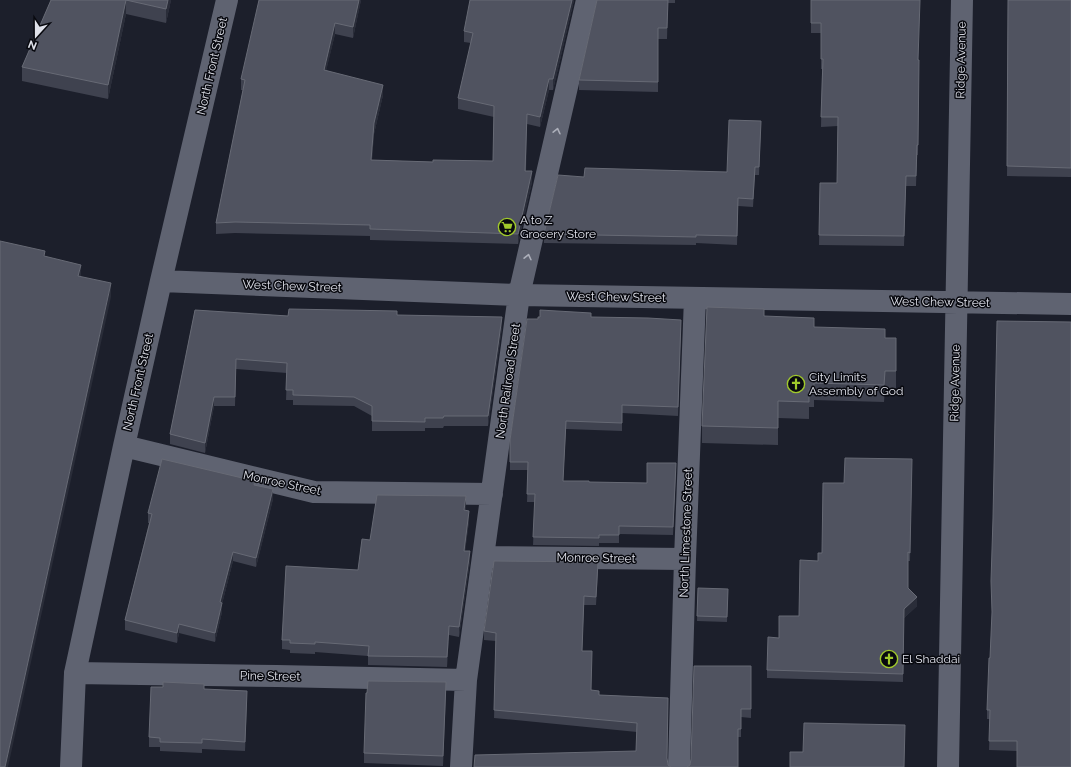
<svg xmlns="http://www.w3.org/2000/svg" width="1071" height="767" viewBox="0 0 1071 767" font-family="Raleway,sans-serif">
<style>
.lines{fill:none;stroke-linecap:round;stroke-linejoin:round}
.minor{stroke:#5f6371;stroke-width:22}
.wall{fill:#3f424f}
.shaded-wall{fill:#2a2d39}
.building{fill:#505360;stroke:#676a75}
.oneway{stroke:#acafba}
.labels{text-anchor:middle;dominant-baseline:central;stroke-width:3;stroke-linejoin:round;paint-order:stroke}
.street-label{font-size:12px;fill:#e0e2eb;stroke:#08090f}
.poi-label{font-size:12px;fill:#e0e2eb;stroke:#08090f;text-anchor:start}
</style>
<rect width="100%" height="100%" fill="#1c1f2b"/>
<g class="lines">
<path class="minor" d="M 161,281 L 519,295 L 1071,304
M 124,446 L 314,492 L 492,494
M 483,557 L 685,559
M 75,673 L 277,676 L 466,680
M 71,767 L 75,673 L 124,446 L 161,281 L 227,0
M 461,767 L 466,680 L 519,295 L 587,0
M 679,767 L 685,559 L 695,298
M 948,767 L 962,0"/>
</g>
<path class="wall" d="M 51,0 L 171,0 L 166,23 L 126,14 L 108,99 L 22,81 L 22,67 Z
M 361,0 L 353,38 L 335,34 L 326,70 L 383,95 L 374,134 L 372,160 L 433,162 L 493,161 L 494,117 L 458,109 L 458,98 L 471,43 L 464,42 L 464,31 L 574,0 L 553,90 L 549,90 L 540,127 L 527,124 L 526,171 L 532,182 L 518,244 L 370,240 L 370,236 L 235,233 L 216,234 L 216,223 L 243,90 L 241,90 L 241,79 Z
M 597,0 L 675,0 L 675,3 L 668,3 L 667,39 L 658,39 L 658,92 L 579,90 L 579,80 Z
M 811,0 L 918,60 L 919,70 L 918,155 L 917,155 L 916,186 L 906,186 L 904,246 L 819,245 L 820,183 L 837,183 L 838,126 L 821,127 L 822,69 L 821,69 L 821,33 L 811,33 Z
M 1008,0 L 1071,0 L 1071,177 L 1007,176 Z
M 761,129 L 759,175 L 755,175 L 753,207 L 738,206 L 737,245 L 696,243 L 696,245 L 544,243 L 544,234 L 584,177 L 727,172 Z
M 195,310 L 288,316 L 397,315 L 502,327 L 488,426 L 444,426 L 443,428 L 425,428 L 425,431 L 372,431 L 372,416 L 354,406 L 293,405 L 293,400 L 286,400 L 287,373 L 236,369 L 235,406 L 214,406 L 205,453 L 170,444 L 170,434 Z
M 764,316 L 814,327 L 885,338 L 896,355 L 896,388 L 885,388 L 884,402 L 814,400 L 814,407 L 809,407 L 809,419 L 778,418 L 778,445 L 702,443 L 702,426 Z
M 591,317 L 681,328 L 678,416 L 622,413 L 622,431 L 566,429 L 563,481 L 589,482 L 647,483 L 676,471 L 673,535 L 619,534 L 619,543 L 599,543 L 599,546 L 533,545 L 535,502 L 527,502 L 528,470 L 510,470 L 510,462 L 538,319 Z
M 1071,322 L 1017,751 L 989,750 L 990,719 L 987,719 L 987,710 L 990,658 L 992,615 Z
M 912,468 L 910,561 L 908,561 L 908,588 L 917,606 L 904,618 L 903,682 L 767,678 L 767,670 L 779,638 L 799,616 L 818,561 L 822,553 L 844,483 Z
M 255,485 L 273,499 L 256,567 L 233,561 L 222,604 L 222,612 L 215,642 L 179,633 L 177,643 L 125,630 L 125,620 L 149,523 L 148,523 L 148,513 Z
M 466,506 L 465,511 L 469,521 L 465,551 L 470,561 L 459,637 L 449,635 L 447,667 L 368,665 L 368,656 L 315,652 L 315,654 L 290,653 L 290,650 L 282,649 L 282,640 L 358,570 L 370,540 Z
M 598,571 L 596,605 L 584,605 L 582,651 L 591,690 L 599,695 L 668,698 L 636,751 L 637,732 L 494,718 L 496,641 L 484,640 L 484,631 Z
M 698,588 L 728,589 L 727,622 L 697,621 Z
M 751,666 L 751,718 L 741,717 L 741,737 L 738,737 L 690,765 Z
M 204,689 L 247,701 L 245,751 L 202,749 L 202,753 L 160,751 L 160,747 L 149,747 L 149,737 Z
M 446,692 L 443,766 L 364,763 L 364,753 Z"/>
<path class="shaded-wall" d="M 126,0 L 126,14 L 108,99 L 108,85 Z
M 168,0 L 171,0 L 166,23 L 166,9 Z
M 359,0 L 361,0 L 353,38 L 353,27 Z
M 572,0 L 574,0 L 553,90 L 553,79 Z
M 335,23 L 335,34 L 324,80 L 324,70 Z
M 549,79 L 549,90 L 540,127 L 540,117 Z
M 383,85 L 383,95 L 374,134 L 371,171 L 371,160 L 374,123 Z
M 532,171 L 532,182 L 518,244 L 518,234 Z
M 81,265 L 81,279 L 78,276 Z
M 111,283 L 111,297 L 8,767 L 5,767 Z
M 502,317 L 502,327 L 488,426 L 488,416 Z
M 214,397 L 214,406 L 205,453 L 205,443 Z
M 273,489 L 273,499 L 256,567 L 256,558 Z
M 466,496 L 466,506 L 464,520 L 464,510 Z
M 469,511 L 469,521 L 464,561 L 464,551 Z
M 470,551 L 470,561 L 459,637 L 459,627 Z
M 233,552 L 233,561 L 222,604 L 222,612 L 215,642 L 215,633 L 220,602 Z
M 917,597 L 917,606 L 904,618 L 903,682 L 904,609 Z
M 179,624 L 179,633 L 177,643 L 177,633 Z
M 449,626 L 449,635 L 447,667 L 447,657 Z
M 446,682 L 446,692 L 443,766 L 443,756 Z
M 247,691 L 247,701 L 245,751 L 245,742 Z"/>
<path class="building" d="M 51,0 L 168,0 L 166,9 L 126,0 L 108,85 L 22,67 Z
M 259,0 L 359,0 L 353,27 L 335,23 L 324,70 L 383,85 L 374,123 L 371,160 L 433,162 L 433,160 L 493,161 L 494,106 L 458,98 L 473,33 L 464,31 L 470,0 L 572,0 L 553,79 L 549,79 L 540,117 L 527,114 L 525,171 L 532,171 L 518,234 L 370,229 L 370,225 L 235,222 L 216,223 L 245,80 L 241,79 Z
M 597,0 L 668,0 L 667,28 L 658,28 L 658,82 L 579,80 Z
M 811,0 L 920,0 L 918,60 L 919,60 L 918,145 L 917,145 L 916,176 L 906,176 L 904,236 L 819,235 L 820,183 L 837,183 L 838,117 L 821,117 L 823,59 L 821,59 L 821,23 L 811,23 Z
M 1008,0 L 1071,0 L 1071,168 L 1007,166 Z
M 729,120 L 761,121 L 759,167 L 755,167 L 753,199 L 738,198 L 737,236 L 696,235 L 696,237 L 544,234 L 558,175 L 584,177 L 585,168 L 727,172 Z
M 0,241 L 45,251 L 44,256 L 81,265 L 78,276 L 111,283 L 5,767 L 0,767 Z
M 707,307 L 764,309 L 764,316 L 814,318 L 814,327 L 885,329 L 885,338 L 896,338 L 896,371 L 885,371 L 884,385 L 814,383 L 814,390 L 809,390 L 809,402 L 778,401 L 778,428 L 702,426 Z
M 289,309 L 397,311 L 397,315 L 502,317 L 488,416 L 444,416 L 443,418 L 425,418 L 425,422 L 372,421 L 372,406 L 354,397 L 293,395 L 293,390 L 286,390 L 287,363 L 236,359 L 235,397 L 214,397 L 205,443 L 170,434 L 195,310 L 288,316 Z
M 540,310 L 591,313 L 591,317 L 648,318 L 681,320 L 678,407 L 622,405 L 622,423 L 566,421 L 563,481 L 589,481 L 589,482 L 647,483 L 647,463 L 676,463 L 673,527 L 619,526 L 619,535 L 599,535 L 599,538 L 533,537 L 535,494 L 527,494 L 528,462 L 510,462 L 510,440 L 527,319 L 538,319 L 538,317 L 540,317 Z
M 997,321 L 1071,322 L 1071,767 L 1017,767 L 1017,741 L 989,741 L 990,710 L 987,710 L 989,658 L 990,658 L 992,612 L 991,581 L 993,518 Z
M 845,458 L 912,459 L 910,553 L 908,552 L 908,588 L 917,597 L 904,609 L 903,674 L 767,670 L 768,637 L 779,638 L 779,616 L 799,616 L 800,560 L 818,561 L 818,553 L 822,553 L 823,483 L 844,483 Z
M 162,459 L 255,481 L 254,485 L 273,489 L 256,558 L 233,552 L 220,602 L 222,603 L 215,633 L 179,624 L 177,633 L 125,620 L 152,514 L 148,513 Z
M 377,495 L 466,496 L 464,510 L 469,511 L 464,551 L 470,551 L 459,627 L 449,626 L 447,657 L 368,656 L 369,646 L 315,642 L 315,644 L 290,643 L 290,640 L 282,640 L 286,566 L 358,570 L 362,539 L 370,540 Z
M 494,561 L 598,562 L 596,597 L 584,596 L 582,651 L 592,651 L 591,690 L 599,691 L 599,695 L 668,698 L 667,758 L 668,765 L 671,767 L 474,767 L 475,755 L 636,751 L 637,723 L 494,710 L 496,633 L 484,631 Z
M 698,588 L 728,589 L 727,617 L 697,616 Z
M 694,666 L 751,666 L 751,709 L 741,709 L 741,729 L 738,729 L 738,767 L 687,767 L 690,765 L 691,759 Z
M 368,681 L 446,682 L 443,756 L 364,753 L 366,693 L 367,693 Z
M 163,682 L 204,684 L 204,689 L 247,691 L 245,742 L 202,739 L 202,743 L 160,742 L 160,738 L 149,737 L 151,687 L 163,687 Z
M 804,723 L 905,725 L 904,767 L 790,767 L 790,752 L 803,752 Z"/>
<defs><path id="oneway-chevron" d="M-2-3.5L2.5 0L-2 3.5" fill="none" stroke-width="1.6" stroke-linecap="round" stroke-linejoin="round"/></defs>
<g class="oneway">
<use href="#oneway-chevron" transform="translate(557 131) rotate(-77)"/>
<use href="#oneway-chevron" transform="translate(528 257) rotate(-77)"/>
</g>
<defs>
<symbol id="supermarket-ring" viewBox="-11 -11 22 22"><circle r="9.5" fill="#08090f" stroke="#a0c92b" stroke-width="1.5"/><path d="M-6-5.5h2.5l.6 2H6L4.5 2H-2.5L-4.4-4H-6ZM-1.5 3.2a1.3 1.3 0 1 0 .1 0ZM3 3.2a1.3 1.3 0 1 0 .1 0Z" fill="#a0c92b"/></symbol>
<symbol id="church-ring" viewBox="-11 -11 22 22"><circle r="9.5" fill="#08090f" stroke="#a0c92b" stroke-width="1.5"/><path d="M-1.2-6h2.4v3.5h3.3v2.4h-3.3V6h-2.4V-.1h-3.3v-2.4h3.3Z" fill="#a0c92b"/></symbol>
</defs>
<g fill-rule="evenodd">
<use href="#supermarket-ring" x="497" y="217" width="20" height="20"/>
<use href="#church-ring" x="786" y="374" width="20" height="20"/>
<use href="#church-ring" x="879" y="649" width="20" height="20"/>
</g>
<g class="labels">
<g class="street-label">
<text transform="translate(961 60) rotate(-89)">Ridge Avenue</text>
<text transform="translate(212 66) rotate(-77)">North Front Street</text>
<text transform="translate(292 286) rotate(2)">West Chew Street</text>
<text transform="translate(616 297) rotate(1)">West Chew Street</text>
<text transform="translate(940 302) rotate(1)">West Chew Street</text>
<text transform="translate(508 381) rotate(-82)">North Railroad Street</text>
<text transform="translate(138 382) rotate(-77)">North Front Street</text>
<text transform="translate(955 383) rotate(-89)">Ridge Avenue</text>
<text transform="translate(282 483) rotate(12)">Monroe Street</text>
<text transform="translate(686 533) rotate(-88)">North Limestone Street</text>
<text transform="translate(596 558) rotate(1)">Monroe Street</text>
<text transform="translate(270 676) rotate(1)">Pine Street</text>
</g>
<g class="poi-label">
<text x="520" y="220">A to Z<tspan x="520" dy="14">Grocery Store</tspan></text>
<text x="809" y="377">City Limits<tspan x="809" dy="14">Assembly of God</tspan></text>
<text x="902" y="659">El Shaddai</text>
</g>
</g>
<g transform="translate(36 36) rotate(201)" stroke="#08090f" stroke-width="3" paint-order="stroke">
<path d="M0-3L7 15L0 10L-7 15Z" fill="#e0e2eb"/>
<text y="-6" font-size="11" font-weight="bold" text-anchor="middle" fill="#e0e2eb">N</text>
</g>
</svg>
